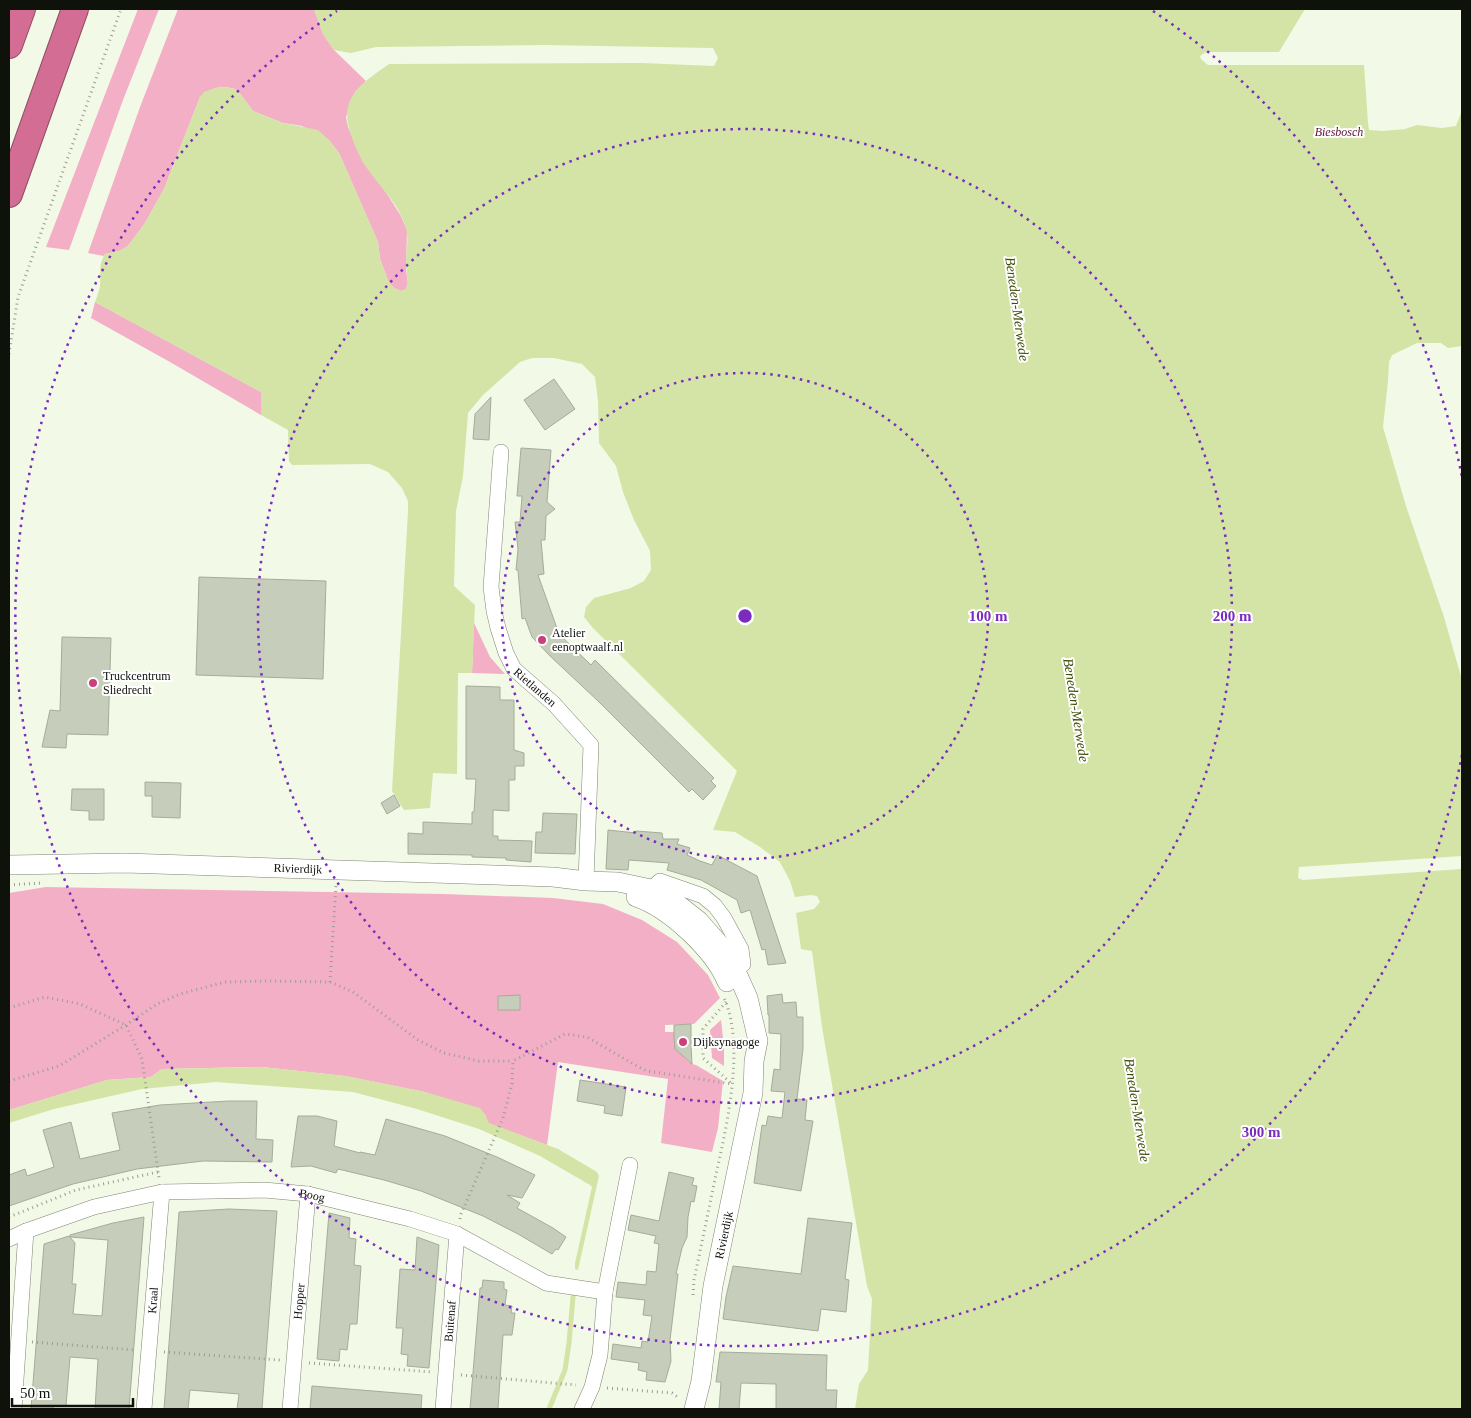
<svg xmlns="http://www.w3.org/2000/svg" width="1471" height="1418" viewBox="0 0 1471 1418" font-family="'Times New Roman',serif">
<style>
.green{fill:#f2afc5}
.water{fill:#d3e4a6}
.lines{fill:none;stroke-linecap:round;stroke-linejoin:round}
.stream{stroke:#d3e4a6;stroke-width:5}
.building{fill:#c7cdbb;stroke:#a6ab9a}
.minor-casing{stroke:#7f8474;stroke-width:16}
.tertiary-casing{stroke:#7f8474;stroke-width:20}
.motorway-casing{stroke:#8f4d64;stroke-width:28}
.path{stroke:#9a9f91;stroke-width:3;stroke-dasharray:1 4;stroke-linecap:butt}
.minor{stroke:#fff;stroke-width:15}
.tertiary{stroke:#fff;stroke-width:19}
.motorway{stroke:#d46d94;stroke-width:26}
.ring{fill:none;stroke:#7b2cbf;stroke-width:2.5;stroke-dasharray:2.5 5}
.poi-dot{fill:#c9407b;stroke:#fff;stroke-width:2}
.labels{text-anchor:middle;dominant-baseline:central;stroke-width:4;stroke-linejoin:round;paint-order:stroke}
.park-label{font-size:12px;font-style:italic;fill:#5c1033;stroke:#fff}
.poi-label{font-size:12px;fill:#0f110b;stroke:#fff;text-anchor:start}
.street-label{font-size:12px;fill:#0f110b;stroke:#fff}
.water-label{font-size:14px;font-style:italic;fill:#404d07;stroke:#fff}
.centre{fill:#7b2cbf;stroke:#fff;stroke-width:2.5}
.ring-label{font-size:15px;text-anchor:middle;font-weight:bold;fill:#7b2cbf;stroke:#fff;stroke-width:4;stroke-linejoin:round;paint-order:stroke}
</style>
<rect width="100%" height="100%" fill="#f3f9e7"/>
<path class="green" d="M 138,9 L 159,9 L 123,100 L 69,250 L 46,247 Z
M 178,9 L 314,9 L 323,34 L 334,50 L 366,81 L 355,92 L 346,117 L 348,127 L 363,162 L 387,194 L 401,216 L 407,230 L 406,270 L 408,283 L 406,289 L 401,291 L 394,288 L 389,283 L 380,259 L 378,242 L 339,153 L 329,140 L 302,126 L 283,123 L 253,111 L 241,95 L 235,89 L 225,87 L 215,88 L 200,97 L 164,189 L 145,223 L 128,246 L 119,251 L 105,254 L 104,256 L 88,253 L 140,107 Z
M 95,302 L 261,392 L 261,415 L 170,362 L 91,318 Z
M 474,623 L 490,657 L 505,674 L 472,673 Z
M 46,887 L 443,894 L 553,898 L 603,904 L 642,920 L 677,942 L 708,975 L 720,998 L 694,1024 L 665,1025 L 665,1032 L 675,1032 C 673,1042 684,1063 696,1065 L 723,1081 L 718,1128 L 712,1152 L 661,1143 L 668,1079 L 558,1062 L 547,1145 L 488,1123 L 485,1114 L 425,1092 L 345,1076 L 262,1067 L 162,1069 L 151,1077 L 107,1080 L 9,1110 L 9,893 Z
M 721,1020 L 724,1047 L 724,1066 L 712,1058 L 710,1030 Z"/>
<path class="water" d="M 314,9 L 1305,9 L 1279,52 L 1206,52 L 1200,56 L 1201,59 L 1208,65 L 1364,65 L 1368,123 L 1369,130 L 1383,131 L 1405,129 L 1417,125 L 1442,128 L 1456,126 L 1461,113 L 1462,112 L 1462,346 L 1448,348 L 1441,343 L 1417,343 L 1392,355 L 1389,362 L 1388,381 L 1383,427 L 1406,506 L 1444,617 L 1462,680 L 1462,856 L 1299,867 L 1298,878 L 1303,880 L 1462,869 L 1462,1409 L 855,1409 L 859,1384 L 868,1370 L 872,1299 L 867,1286 L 822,1027 L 812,951 L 801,949 L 796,913 L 814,909 L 820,902 L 817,896 L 811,895 L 795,897 L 790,881 L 780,862 L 760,847 L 735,832 L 713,830 L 737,771 L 593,628 L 584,617 L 586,607 L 594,598 L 631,588 L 644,581 L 651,570 L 650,551 L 634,520 L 623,492 L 616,466 L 599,443 L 598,401 L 595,377 L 582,364 L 554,358 L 532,358 L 520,362 L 483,395 L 468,413 L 463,476 L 456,511 L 454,586 L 475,605 L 472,673 L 458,673 L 457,774 L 433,773 L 430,808 L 404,810 L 392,791 L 408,511 L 408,501 L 402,488 L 388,472 L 370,464 L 292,465 L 289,461 L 288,430 L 261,415 L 261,392 L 95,302 C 97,297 99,291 100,286 C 101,274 98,265 105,254 L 119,251 L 128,246 L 145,223 L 164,189 L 200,97 L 204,92 L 215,88 L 225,87 L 235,89 L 241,95 L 253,111 L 283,123 L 318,130 L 329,140 L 339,153 L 378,242 L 380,259 L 389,283 L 394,288 L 401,291 L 406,289 C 409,280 406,272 406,263 C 406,252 409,239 406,228 C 399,202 376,184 363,162 C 360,157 358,152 356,148 C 348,128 341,109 356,91 C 365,80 378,72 389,64 L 642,63 L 714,66 L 718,58 L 713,48 L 544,45 L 376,47 L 351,53 L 334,50 L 323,34 Z
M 262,1067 L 346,1076 L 425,1092 L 480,1108 L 485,1114 L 489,1123 L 558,1149 L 597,1172 L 599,1176 L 578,1270 L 575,1269 L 575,1263 L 592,1187 L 590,1185 L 540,1156 L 479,1129 L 417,1109 L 353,1092 L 216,1082 L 142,1089 L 54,1109 L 9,1123 L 9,1110 L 107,1080 L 151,1077 L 162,1069 Z"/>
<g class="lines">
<path class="stream" d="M 549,1409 L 565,1370 L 569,1343 L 573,1297"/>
</g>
<path class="building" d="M 554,379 L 575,409 L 545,430 L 524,400 Z
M 491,397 L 489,440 L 473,439 L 475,414 Z
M 521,448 L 551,450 L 547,502 L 555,509 L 546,516 L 545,540 L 541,540 L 544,574 L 538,575 L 559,634 L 591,665 L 595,660 L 714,778 L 711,781 L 716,786 L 703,800 L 692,789 L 689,792 L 598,701 L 550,656 L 532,637 L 525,618 L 522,619 L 518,570 L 516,570 L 518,549 L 515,522 L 520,522 L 522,496 L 517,496 Z
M 199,577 L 326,581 L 323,679 L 196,675 Z
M 62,637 L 111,638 L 108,735 L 67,734 L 66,748 L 42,747 L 50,710 L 60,711 Z
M 466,686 L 500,687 L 500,700 L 514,700 L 514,750 L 524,753 L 524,766 L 515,766 L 515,780 L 509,780 L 509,811 L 493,810 L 493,836 L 498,836 L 498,840 L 532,841 L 531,862 L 506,860 L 506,858 L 472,857 L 472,855 L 408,854 L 408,833 L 423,834 L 423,822 L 472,824 L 472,812 L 474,812 L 476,779 L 466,779 Z
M 145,782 L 181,783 L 180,818 L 152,817 L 152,796 L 145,796 Z
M 72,789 L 104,789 L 104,820 L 89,820 L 89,811 L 71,810 Z
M 394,795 L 400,806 L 387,814 L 381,803 Z
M 543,813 L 577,814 L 575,854 L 535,853 L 536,832 L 542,832 Z
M 608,830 L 636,833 L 636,831 L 662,833 L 663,839 L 679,839 L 677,844 L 690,848 L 687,855 L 700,861 L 712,865 L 717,855 L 757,876 L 786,963 L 768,965 L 765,949 L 762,950 L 750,910 L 741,913 L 737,900 L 701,880 L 667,870 L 669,863 L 629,860 L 628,870 L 606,869 Z
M 782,994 L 783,1003 L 796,1002 L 797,1017 L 803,1017 L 803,1049 L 797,1099 L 807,1100 L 805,1120 L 813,1121 L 801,1191 L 754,1183 L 762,1125 L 766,1126 L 768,1116 L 782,1118 L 785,1092 L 771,1091 L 774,1069 L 780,1070 L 781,1034 L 769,1033 L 769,1015 L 768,1015 L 767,996 Z
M 520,995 L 520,1010 L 498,1010 L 498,996 Z
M 691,1024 L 691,1046 L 692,1064 L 675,1049 L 674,1037 L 674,1025 Z
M 580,1080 L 626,1087 L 622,1116 L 604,1113 L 605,1106 L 577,1101 Z
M 229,1101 L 257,1101 L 256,1139 L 273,1140 L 272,1162 L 203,1161 L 137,1169 L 73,1184 L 9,1206 L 9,1175 L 25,1169 L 27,1176 L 54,1167 L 43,1130 L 71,1122 L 80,1159 L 120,1150 L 112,1113 L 160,1105 Z
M 298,1116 L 317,1116 L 337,1121 L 334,1146 L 360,1153 L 360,1152 L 375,1155 L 386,1119 L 445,1136 L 497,1157 L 535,1175 L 522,1198 L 507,1195 L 520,1203 L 517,1208 L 553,1228 L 566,1237 L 558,1250 L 556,1249 L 552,1254 L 518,1234 L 483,1216 L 421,1191 L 384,1180 L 338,1169 L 336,1173 L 311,1166 L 291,1167 Z
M 669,1172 L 694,1178 L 692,1185 L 697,1186 L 694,1202 L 691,1201 L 688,1217 L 687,1237 L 682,1248 L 676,1274 L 678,1274 L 670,1340 L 671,1361 L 665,1382 L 646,1380 L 647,1372 L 638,1370 L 639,1363 L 611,1359 L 613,1344 L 641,1348 L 642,1341 L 648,1342 L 652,1316 L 643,1315 L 645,1300 L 616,1297 L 618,1282 L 646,1285 L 647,1271 L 656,1272 L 659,1244 L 654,1243 L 656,1236 L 628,1230 L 631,1215 L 659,1221 Z
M 229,1209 L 277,1211 L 262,1409 L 237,1409 L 239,1394 L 190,1390 L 188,1409 L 164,1409 L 179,1212 Z
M 329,1213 L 350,1218 L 349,1238 L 356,1239 L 354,1265 L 361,1266 L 357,1324 L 350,1324 L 347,1350 L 340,1349 L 339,1361 L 317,1359 Z
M 144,1217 L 129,1409 L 95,1409 L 98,1359 L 70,1357 L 66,1406 L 53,1406 L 53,1409 L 31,1409 L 44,1244 L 69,1236 L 75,1243 L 72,1284 L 76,1284 L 73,1314 L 102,1316 L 108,1240 L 70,1237 L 70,1235 L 113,1223 Z
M 808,1218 L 852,1223 L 845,1279 L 849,1280 L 846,1312 L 821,1309 L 818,1331 L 723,1319 L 726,1297 L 733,1266 L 801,1274 Z
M 417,1237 L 439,1245 L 429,1368 L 407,1366 L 408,1355 L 401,1354 L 403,1328 L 396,1328 L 400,1269 L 415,1270 Z
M 483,1280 L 504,1282 L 504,1289 L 507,1290 L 505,1305 L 512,1306 L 511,1313 L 515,1313 L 512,1335 L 503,1335 L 498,1409 L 470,1409 L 480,1288 L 482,1288 Z
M 720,1352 L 827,1355 L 826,1390 L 837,1390 L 836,1409 L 776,1409 L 776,1384 L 741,1383 L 739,1409 L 719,1409 L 721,1382 L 716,1382 Z
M 312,1386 L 422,1395 L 421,1409 L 310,1409 Z"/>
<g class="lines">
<defs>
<g id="minor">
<path id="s1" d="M 501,452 L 491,587 L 494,611 L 498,628 L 506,653 L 514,669 L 554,704 L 591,745 L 586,881"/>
<path d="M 646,898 L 651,889 L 660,881 L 703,896 L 715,906 L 724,918 L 741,949 L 743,964 L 726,976"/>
<path id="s2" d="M 9,1239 L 26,1231 L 94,1207 L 162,1192 L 264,1190 L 308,1194 L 410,1219 L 457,1234 L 546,1283 L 605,1292"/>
<path d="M 14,1409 L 26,1231"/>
<path id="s3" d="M 144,1409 L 162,1192"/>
<path id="s4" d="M 290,1409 L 308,1194"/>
<path id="s5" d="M 443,1409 L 457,1234"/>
<path d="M 582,1409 L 592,1387 L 600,1355 L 605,1292 L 630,1165"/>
</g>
<g id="tertiary">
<path id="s6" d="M 9,865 L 125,863 L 553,877 L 586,881 L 618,882 L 651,889 L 676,903 L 699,921 L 721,946 L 736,971 L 748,998 L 758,1041 L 754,1061 L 753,1093 L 713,1286 L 701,1381 L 694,1409"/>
<path d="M 636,897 C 669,908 714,950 727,982"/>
</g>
<path id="motorway" d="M 9,45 L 22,9
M 9,194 L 75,9"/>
</defs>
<use href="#minor" class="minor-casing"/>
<use href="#tertiary" class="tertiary-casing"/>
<use href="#motorway" class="motorway-casing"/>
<path class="path" d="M 9,354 L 18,297 L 121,9
M 9,885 L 41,883
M 330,982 L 336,886
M 726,1002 L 703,1029 L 703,1058 L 732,1084
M 9,1008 L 45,997 L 80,1004 L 126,1025 L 142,1059 L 159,1178
M 9,1081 L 59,1066 L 126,1025 L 157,1004 L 180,994 L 225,982 L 269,981 L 330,982 L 353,992 L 418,1040 L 444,1053 L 479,1061 L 513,1061
M 9,1217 L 76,1190 L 158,1172
M 460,1219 L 461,1214 L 503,1118 L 512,1084 L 513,1061 L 565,1034 L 587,1037 L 635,1065 L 647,1071 L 732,1084
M 693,1295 L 694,1280 C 701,1247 708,1213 715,1179 C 726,1129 746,1046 724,998
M 32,1342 L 135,1350
M 164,1352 L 280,1360
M 309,1363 L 432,1372
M 461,1375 L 576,1385
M 607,1388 L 672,1393 L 679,1398"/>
<use href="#minor" class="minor"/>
<use href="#tertiary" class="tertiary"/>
<use href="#motorway" class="motorway"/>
</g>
<g class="ring">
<circle cx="745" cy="616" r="243"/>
<circle cx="745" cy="616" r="487"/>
<path d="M1462 755A730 730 0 1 1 337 11M1153 11A730 730 0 0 1 1462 477"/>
</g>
<g class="poi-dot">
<circle cx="542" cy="640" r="5"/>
<circle cx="93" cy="683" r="5"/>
<circle cx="683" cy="1042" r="5"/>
</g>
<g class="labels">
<g class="park-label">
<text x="1339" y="132">Biesbosch</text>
</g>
<g class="poi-label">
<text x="552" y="633">Atelier<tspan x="552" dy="14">eenoptwaalf.nl</tspan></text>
<text x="103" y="676">Truckcentrum<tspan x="103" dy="14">Sliedrecht</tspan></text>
<text x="693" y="1042">Dijksynagoge</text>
</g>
<g class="street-label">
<text stroke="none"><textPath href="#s1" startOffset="249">Rietlanden</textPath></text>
<text stroke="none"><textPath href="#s6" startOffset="289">Rivierdijk</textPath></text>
<text stroke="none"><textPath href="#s2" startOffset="311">Boog</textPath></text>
<text transform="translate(724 1235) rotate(-78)">Rivierdijk</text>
<text stroke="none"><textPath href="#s3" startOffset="109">Kraal</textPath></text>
<text stroke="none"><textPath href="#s4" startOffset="108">Hopper</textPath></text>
<text stroke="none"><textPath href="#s5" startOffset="88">Buitenaf</textPath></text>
</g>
<g class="water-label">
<text transform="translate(1017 309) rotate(82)">Beneden-Merwede</text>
<text transform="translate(1076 710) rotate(81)">Beneden-Merwede</text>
<text transform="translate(1137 1110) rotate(81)">Beneden-Merwede</text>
</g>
</g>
<circle cx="745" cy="616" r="8" class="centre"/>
<g class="ring-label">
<text x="988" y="621">100 m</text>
<text x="1232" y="621">200 m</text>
<text x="1261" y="1137">300 m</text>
</g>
<rect width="1471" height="1418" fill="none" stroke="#0f110b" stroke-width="20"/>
<path d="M12 1398v8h121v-8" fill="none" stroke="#0f110b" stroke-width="2.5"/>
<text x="20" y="1398" font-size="15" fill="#0f110b" stroke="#ffffff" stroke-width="4" paint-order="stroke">50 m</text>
</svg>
